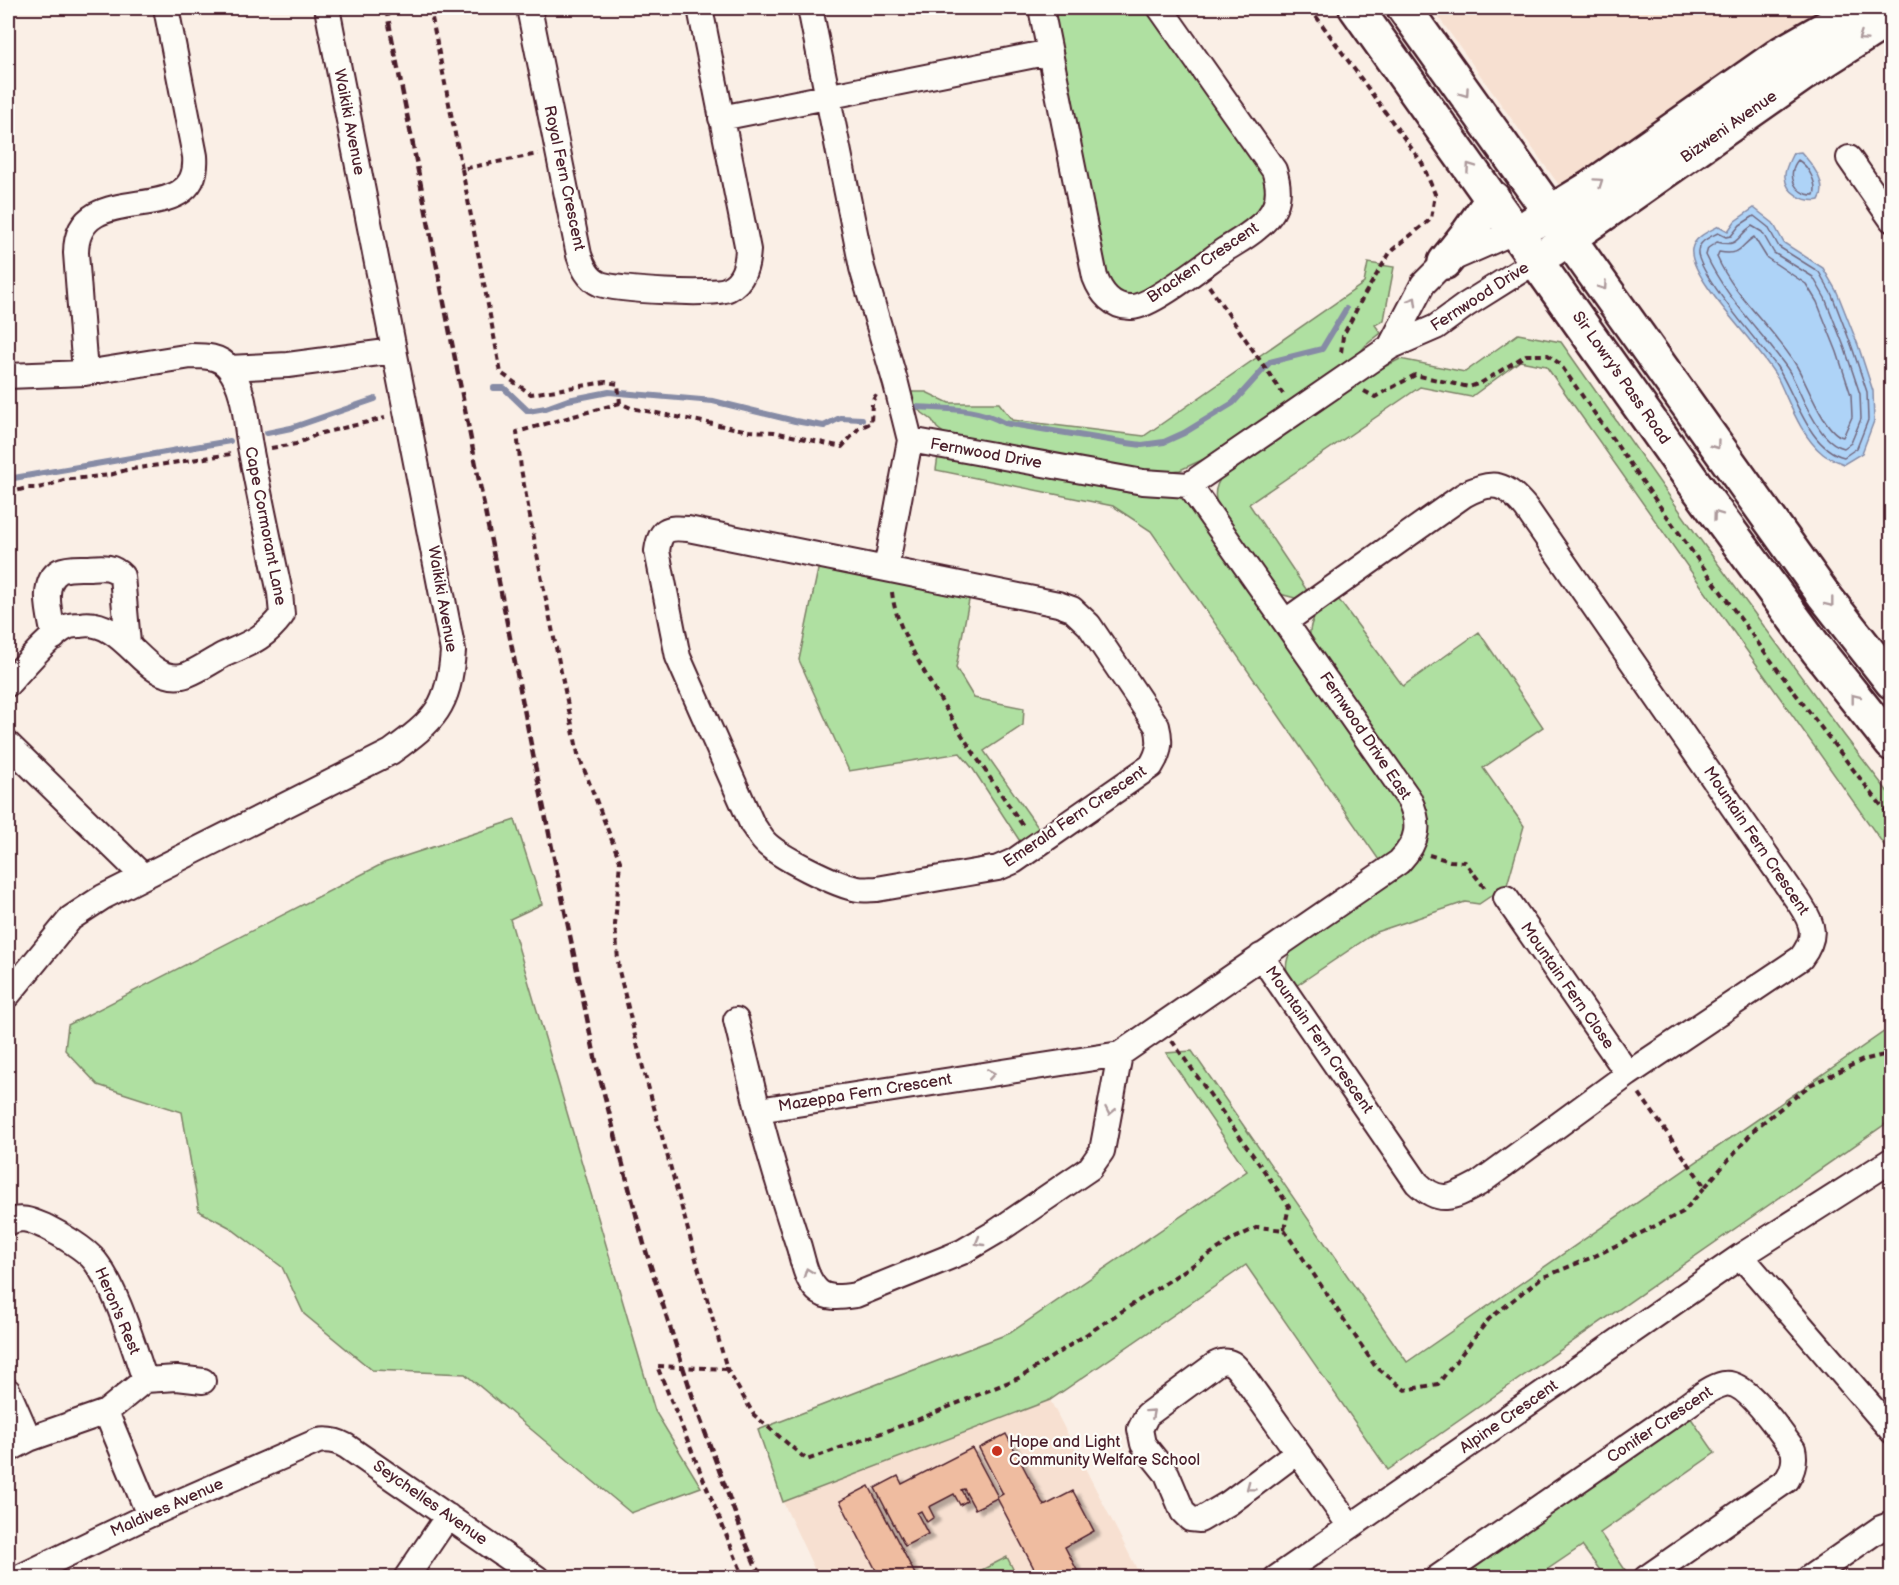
<svg xmlns="http://www.w3.org/2000/svg" width="1899" height="1585" viewBox="0 0 1899 1585" font-family="'Balsamiq Sans',sans-serif">
<style>
.built{fill:#f7e0d1}
.green{fill:#afe0a1;stroke:#7c8066;stroke-width:1.5}
.water{fill:#aed3f7;stroke:#868ba5;stroke-width:1.5}
.lines{fill:none;stroke-linecap:round;stroke-linejoin:round}
.shore{stroke:#72677d;stroke-width:1.5}
.stream{stroke:#868ba5;stroke-width:6}
.building{fill:#efbca0;stroke:#4a1f2b;stroke-width:1.5;filter:url(#shadow)}
.street-casing{stroke:#4a1f2b;stroke-width:28}
.secondary-casing{stroke:#4a1f2b;stroke-width:38}
.path{stroke:#4a1f2b;stroke-width:4;stroke-dasharray:6 4.5;stroke-linecap:butt}
.street{stroke:#fdfcf7;stroke-width:24}
.secondary{stroke:#fdfcf7;stroke-width:33}
.rail{stroke:#4a1f2b;stroke-width:4.5;stroke-dasharray:9 4.5;stroke-linecap:butt}
.oneway{stroke:#ac999b}
.poi-dot{fill:#c8321e;stroke:#fdfcf7;stroke-width:2}
.labels{text-anchor:middle;dominant-baseline:central;stroke-width:4.5;stroke-linejoin:round;paint-order:stroke}
.street-label{font-size:16px;fill:#4a1f2b;stroke:#fdfcf7}
.poi-label{font-size:16px;fill:#4a1f2b;stroke:#fdfcf7;text-anchor:start}
</style>
<defs>
<filter id="shadow"><feDropShadow dx="6" dy="4" stdDeviation="1.5" flood-color="#0004"/></filter>
</defs>
<rect width="100%" height="100%" fill="#faefe6"/>
<filter id="ink" filterUnits="userSpaceOnUse"><feTurbulence type="fractalNoise" baseFrequency=".0167" numOctaves="2"/><feDisplacementMap in="SourceGraphic" scale="12" xChannelSelector="R" yChannelSelector="G"/><feConvolveMatrix kernelMatrix="1 2 1 2 8 2 1 2 1" color-interpolation-filters="sRGB"/></filter>
<g filter="url(#ink)">
<path class="built" d="M 1432,8 L 1863,8 L 1579,213 Z
M 1050,1400 L 1141,1577 L 818,1577 L 783,1502 Z"/>
<path class="green" d="M 1049,8 L 1146,8 L 1264,174 L 1268,187 L 1262,211 L 1149,292 L 1128,297 L 1106,285 Z
M 1368,263 L 1394,267 L 1384,320 L 1375,325 L 1381,333 L 1366,345 L 1358,355 L 1215,454 L 1180,470 L 1154,473 L 945,434 L 937,428 L 932,420 L 917,409 L 907,392 L 926,392 L 949,403 L 999,403 L 1012,420 L 1144,436 L 1364,283 Z
M 1518,334 L 1561,342 L 1696,534 L 1844,735 L 1891,796 L 1891,855 L 1546,366 L 1520,361 L 1471,397 L 1420,387 L 1249,504 L 1310,595 L 1295,598 L 1280,594 L 1218,507 C 1213,495 1215,485 1223,475 L 1372,373 L 1400,359 L 1465,372 Z
M 938,456 L 1141,495 C 1160,497 1176,491 1191,505 L 1402,810 C 1407,839 1404,845 1381,863 L 1151,531 L 1113,506 L 936,470 Z
M 819,565 L 970,595 L 956,668 L 974,698 L 1024,708 L 1023,725 L 984,751 L 1042,833 L 1023,846 L 973,769 L 960,753 L 849,771 L 799,660 Z
M 1336,596 L 1403,686 L 1479,632 L 1543,727 L 1483,768 L 1524,826 L 1507,885 L 1479,904 L 1465,902 L 1376,932 L 1293,988 C 1286,973 1283,964 1292,949 L 1426,835 L 1310,638 C 1308,617 1322,609 1336,596 Z
M 515,820 L 542,904 L 510,919 L 655,1411 L 701,1487 L 631,1513 L 465,1374 L 372,1370 L 304,1314 L 282,1267 L 229,1227 L 199,1211 L 182,1112 L 98,1085 L 65,1050 L 68,1025 L 384,863 Z
M 1891,1027 L 1891,1120 L 1388,1470 L 1246,1265 L 1050,1400 L 783,1502 L 758,1430 L 1010,1333 L 1247,1171 L 1166,1053 L 1192,1051 L 1407,1362 Z
M 1688,1414 L 1715,1453 L 1600,1533 L 1630,1577 L 1605,1577 L 1582,1546 L 1536,1577 L 1452,1578 Z
M 1007,1557 L 1017,1577 L 968,1577 Z"/>
<path class="water" d="M 1801,152 C 1811,163 1829,185 1819,200 C 1805,203 1786,193 1785,177 C 1784,169 1790,160 1793,153 Z
M 1754,208 L 1773,223 L 1784,243 L 1823,268 L 1837,292 L 1858,345 L 1873,391 L 1874,421 L 1862,453 L 1844,464 C 1838,461 1829,459 1823,454 C 1801,436 1790,404 1778,379 C 1770,365 1758,351 1748,338 C 1735,322 1688,270 1692,249 C 1694,237 1709,231 1719,226 L 1728,231 L 1735,221 Z"/>
<g class="lines">
<path class="shore" d="M 1798,160 C 1808,166 1818,183 1814,195 C 1794,195 1786,174 1798,160 Z
M 1754,216 L 1768,227 L 1779,247 L 1819,272 L 1832,295 L 1852,347 L 1867,392 L 1868,420 L 1857,448 L 1844,457 C 1807,448 1795,392 1775,364 C 1761,346 1695,270 1698,251 C 1699,241 1710,237 1718,233 L 1726,237 L 1731,236 L 1740,225 Z
M 1752,226 L 1762,232 L 1774,253 L 1813,277 L 1825,298 L 1845,349 L 1860,394 L 1861,419 L 1851,443 L 1844,448 C 1827,444 1818,427 1810,413 C 1801,398 1796,381 1787,368 C 1760,330 1725,297 1706,255 L 1708,248 L 1717,242 C 1740,248 1736,236 1752,226 Z
M 1754,237 L 1767,258 L 1806,284 L 1817,302 L 1837,352 L 1851,395 L 1852,417 L 1843,437 C 1824,433 1806,381 1796,365 C 1773,327 1735,298 1717,257 L 1719,252 C 1743,256 1739,246 1754,237 Z"/>
<path class="stream" d="M 494,388 L 504,388 L 528,411 L 546,408 L 568,400 L 609,392 L 713,401 L 795,421 L 824,426 L 840,418 L 862,419
M 916,407 C 946,409 978,408 1004,423 L 1127,443 L 1142,445 L 1164,442 L 1184,433 L 1233,403 L 1270,362 L 1322,349 L 1346,309
M 267,433 L 291,428 L 375,399
M 8,479 L 230,441"/>
</g>
<path class="building" d="M 1006,1434 L 1044,1506 L 1073,1491 L 1094,1531 L 1065,1547 L 1081,1578 L 1039,1578 L 997,1498 L 975,1509 L 964,1489 L 961,1490 L 967,1501 L 960,1505 L 954,1494 L 929,1507 L 934,1517 L 927,1522 L 921,1511 L 917,1513 L 928,1534 L 905,1546 L 875,1488 L 898,1476 L 902,1484 L 972,1448 L 998,1497 L 1003,1494 L 979,1448 Z
M 869,1486 L 917,1578 L 880,1578 L 840,1501 Z"/>
<g class="lines">
<defs>
<path id="street" d="M 529,8 L 579,255 C 583,267 588,279 600,284 C 616,290 715,296 728,289 C 744,281 747,265 748,250 L 700,8
M 810,8 L 862,268 L 896,384 L 910,440 L 886,569 L 1058,604 L 1072,609 L 1089,625 L 1157,726 C 1161,741 1160,752 1151,766 L 1014,861 L 998,868 L 877,889 C 871,889 864,890 858,889 C 838,886 776,856 763,840 C 759,835 756,829 752,824 L 678,657 L 657,551 C 660,529 667,527 688,529 L 886,569
M 1041,8 L 1095,277 C 1101,293 1113,308 1132,307 C 1153,306 1207,262 1226,249 C 1237,242 1248,236 1257,228 C 1264,223 1272,214 1275,206 C 1280,194 1278,182 1274,170 L 1160,8
M 721,118 L 1050,52
M 1849,158 L 1892,220
M 1390,347 L 1423,284 L 1445,262 L 1516,231
M 229,368 L 288,365 L 394,351
M 85,373 L 76,253 C 76,173 201,234 195,156 L 166,8
M 8,376 L 85,373 L 191,356 C 205,356 220,356 229,368 C 247,392 245,424 251,452 C 260,499 270,546 280,593 L 282,615 C 264,639 250,643 223,655 C 214,660 191,675 182,676 C 143,683 125,617 80,625 C 76,625 71,625 67,627 C 48,636 22,669 8,684
M 910,440 L 1143,482 L 1189,485 L 1390,347 L 1436,327 L 1466,305 L 1536,261
M 54,637 C 51,618 39,583 60,571 C 68,567 80,568 88,568 C 102,567 112,565 122,576 L 128,643
M 8,744 L 142,875
M 1506,898 L 1628,1074
M 1261,956 L 1417,1183 C 1440,1205 1452,1198 1478,1184 L 1628,1074 L 1801,958 C 1817,937 1814,925 1800,904 L 1526,508 C 1505,483 1493,479 1464,495 L 1286,621
M 8,995 L 71,918 L 103,897 L 391,752 C 435,720 449,707 453,651 L 327,8
M 736,1020 L 758,1110
M 1120,1054 L 1102,1151 L 1090,1168 L 996,1232 L 962,1252 L 856,1295 C 843,1297 827,1300 817,1290 C 806,1279 803,1261 799,1247 C 784,1202 770,1157 758,1110 L 1120,1054 L 1399,862 C 1419,841 1421,824 1409,799 L 1189,485
M 8,1223 C 21,1215 32,1221 46,1227 C 60,1234 86,1249 95,1261 C 117,1289 133,1346 145,1380
M 1741,1256 L 1892,1431
M 8,1391 L 29,1439
M 106,1412 L 149,1515
M 8,1450 L 29,1439 L 106,1412 L 145,1380 L 177,1378 L 203,1381
M 1297,1452 L 1229,1503 L 1200,1520 L 1190,1519 L 1183,1512 L 1167,1474 L 1143,1444 L 1140,1429 L 1147,1415 L 1216,1364 C 1230,1357 1236,1366 1244,1377 L 1350,1526
M 18,1578 L 149,1515 L 318,1441 C 329,1439 337,1441 346,1446 L 537,1578
M 406,1578 L 448,1516
M 1276,1578 L 1741,1256 L 1892,1160
M 1437,1578 L 1683,1408 C 1695,1400 1710,1387 1724,1384 C 1746,1379 1781,1434 1793,1449 C 1796,1461 1793,1470 1787,1480 L 1646,1578
M 1809,1578 L 1881,1528 L 1892,1524"/>
<path id="secondary" d="M 1356,8 L 1692,480 L 1818,651 L 1892,744
M 1404,8 L 1823,594 L 1892,682
M 1531,224 L 1590,188 L 1782,53 L 1861,8
M 1552,250 L 1806,72 L 1892,17
M 1445,262 L 1469,232 L 1493,198"/>
</defs>
<use href="#street" class="street-casing"/>
<use href="#secondary" class="secondary-casing"/>
<path class="path" d="M 430,8 L 462,169 L 538,154
M 1310,8 L 1422,163 L 1435,194 L 1431,219 L 1391,251 L 1363,297 L 1343,336 L 1341,353
M 462,169 L 501,373 L 531,394 L 606,382 L 618,384 L 620,403 L 631,408 L 749,431 L 774,432 L 842,447 L 859,428 L 871,423 L 872,402 L 876,395
M 1209,286 L 1283,394
M 1364,391 L 1375,397 L 1415,375 L 1469,387 L 1481,383 L 1526,355 L 1548,355 L 1560,364 C 1668,518 1775,672 1892,819
M 620,403 L 517,432 L 521,469 L 541,575 L 578,754 L 620,861 L 615,925 L 619,971 L 642,1064 L 704,1288 L 727,1369 L 754,1415 L 807,1460 L 917,1420 L 1021,1377 L 1233,1239 L 1258,1227 L 1284,1230 L 1289,1206 L 1172,1041
M 271,448 L 296,444 L 318,434 L 385,418
M 8,493 L 27,488 L 38,488 L 50,485 L 63,480 L 110,475 L 126,470 L 231,454
M 892,592 C 895,621 911,648 925,673 C 955,727 989,777 1024,827
M 1429,855 L 1450,861 L 1465,862 L 1487,891
M 1705,1187 L 1756,1128 L 1810,1085 L 1863,1060 L 1892,1053
M 1284,1230 L 1375,1366 L 1405,1390 L 1438,1384 L 1489,1319 L 1541,1278 L 1593,1257 L 1683,1212 L 1705,1187 L 1639,1093
M 727,1369 L 657,1366 L 744,1578"/>
<use href="#street" class="street"/>
<use href="#secondary" class="secondary"/>
<path class="rail" d="M 386,8 L 537,775 L 597,1067 L 645,1248 L 668,1321 L 698,1413 L 746,1543 L 761,1578"/>
</g>
<defs><path id="oneway-chevron" d="M-2-3.5L2.5 0L-2 3.5" fill="none" stroke-width="1.6" stroke-linecap="round" stroke-linejoin="round" transform="scale(1.5)"/></defs>
<g class="oneway">
<use href="#oneway-chevron" transform="translate(1862 37) rotate(146)"/>
<use href="#oneway-chevron" transform="translate(1465 93) rotate(55)"/>
<use href="#oneway-chevron" transform="translate(1470 167) rotate(-125)"/>
<use href="#oneway-chevron" transform="translate(1599 182) rotate(-35)"/>
<use href="#oneway-chevron" transform="translate(1603 286) rotate(55)"/>
<use href="#oneway-chevron" transform="translate(1413 301) rotate(-60)"/>
<use href="#oneway-chevron" transform="translate(1716 445) rotate(54)"/>
<use href="#oneway-chevron" transform="translate(1717 515) rotate(-126)"/>
<use href="#oneway-chevron" transform="translate(1830 603) rotate(52)"/>
<use href="#oneway-chevron" transform="translate(1855 698) rotate(-128)"/>
<use href="#oneway-chevron" transform="translate(991 1074) rotate(-9)"/>
<use href="#oneway-chevron" transform="translate(1110 1111) rotate(101)"/>
<use href="#oneway-chevron" transform="translate(979 1242) rotate(150)"/>
<use href="#oneway-chevron" transform="translate(808 1272) rotate(-111)"/>
<use href="#oneway-chevron" transform="translate(1151 1413) rotate(-42)"/>
<use href="#oneway-chevron" transform="translate(1250 1487) rotate(143)"/>
</g>
</g>
<circle class="poi-dot" cx="997" cy="1451" r="6"/>
<g class="labels">
<g class="street-label">
<text transform="translate(349 122) rotate(79)">Waikiki Avenue</text>
<text transform="translate(1729 127) rotate(-35)">Bizweni Avenue</text>
<text transform="translate(564 178) rotate(78)">Royal Fern Crescent</text>
<text transform="translate(1203 263) rotate(-34)">Bracken Crescent</text>
<text transform="translate(1480 297) rotate(-33)">Fernwood Drive</text>
<text transform="translate(1621 378) rotate(55)">Sir Lowry's Pass Road</text>
<text transform="translate(986 454) rotate(10)">Fernwood Drive</text>
<text transform="translate(265 526) rotate(79)">Cape Cormorant Lane</text>
<text transform="translate(442 599) rotate(80)">Waikiki Avenue</text>
<text transform="translate(1365 736) rotate(56)">Fernwood Drive East</text>
<text transform="translate(1075 817) rotate(-34)">Emerald Fern Crescent</text>
<text transform="translate(1756 841) rotate(56)">Mountain Fern Crescent</text>
<text transform="translate(1567 986) rotate(55)">Mountain Fern Close</text>
<text transform="translate(1319 1040) rotate(55)">Mountain Fern Crescent</text>
<text transform="translate(865 1093) rotate(-9)">Mazeppa Fern Crescent</text>
<text transform="translate(117 1311) rotate(67)">Heron's Rest</text>
<text transform="translate(1509 1417) rotate(-35)">Alpine Crescent</text>
<text transform="translate(1660 1425) rotate(-34)">Conifer Crescent</text>
<text transform="translate(430 1503) rotate(35)">Seychelles Avenue</text>
<text transform="translate(167 1508) rotate(-24)">Maldives Avenue</text>
</g>
<g class="poi-label">
<text x="1009" y="1442">Hope and Light<tspan x="1009" dy="18">Community Welfare School</tspan></text>
</g>
</g>
<rect width="1899" height="1585" fill="none" stroke="#fdfcf7" stroke-width="30"/>
<rect x="15" y="15" width="1869" height="1555" fill="none" stroke="#4a1f2b" stroke-width="2" filter="url(#ink)"/>
</svg>
